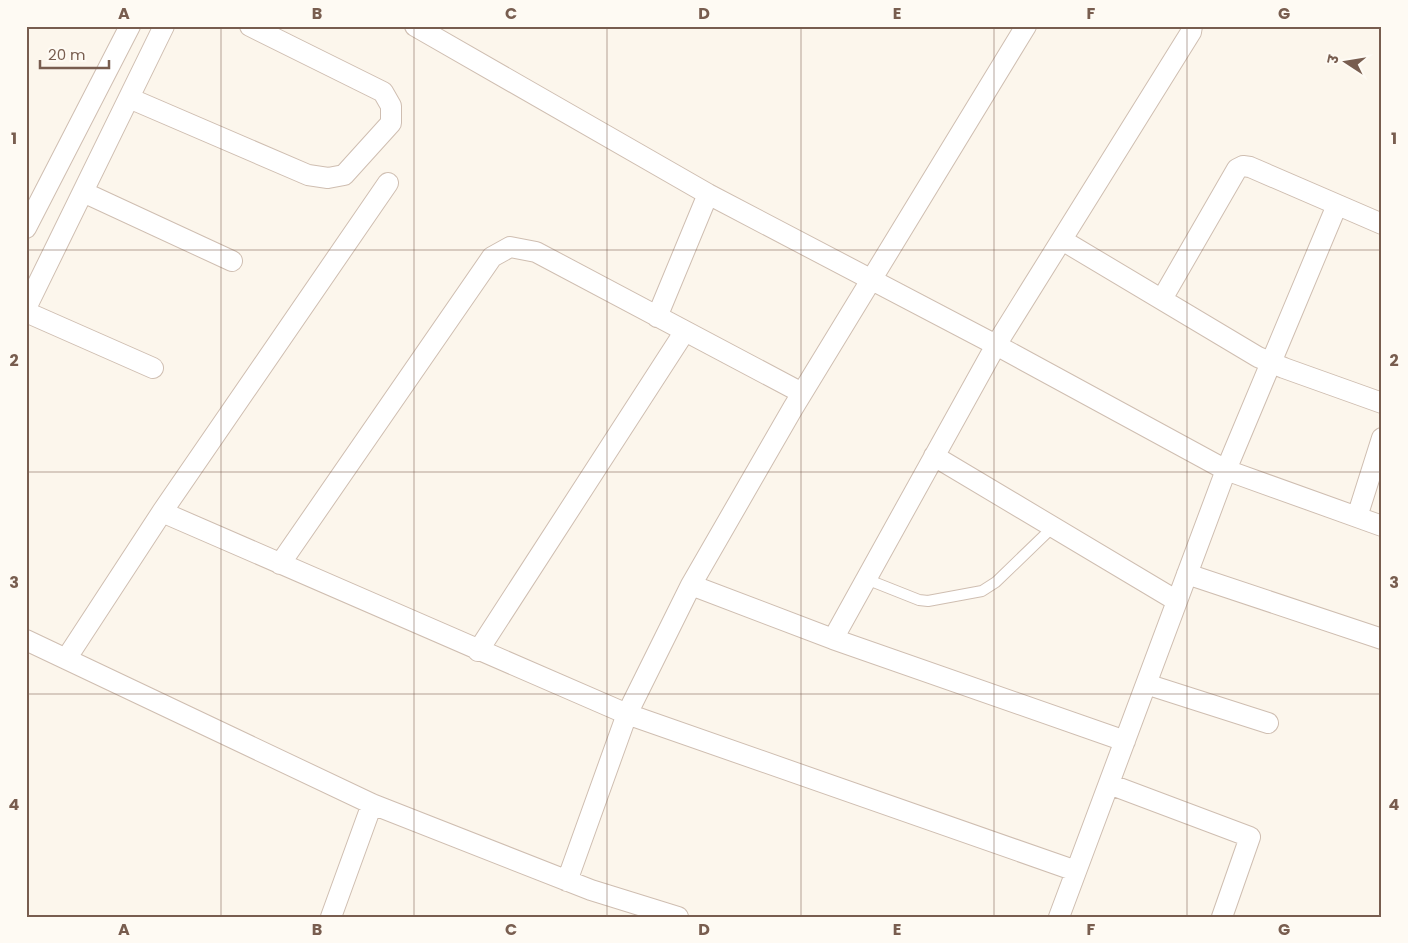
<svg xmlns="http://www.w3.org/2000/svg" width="1408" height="943" viewBox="0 0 1408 943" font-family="Poppins,'Noto Sans Devanagari',sans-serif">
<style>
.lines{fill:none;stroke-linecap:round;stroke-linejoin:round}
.lane-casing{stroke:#cfbeb1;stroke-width:12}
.street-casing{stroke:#cfbeb1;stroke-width:22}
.lane{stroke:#fff;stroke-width:10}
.street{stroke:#fff;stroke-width:20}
.grid{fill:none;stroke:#785d4f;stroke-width:1;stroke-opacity:0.55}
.neatline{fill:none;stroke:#785d4f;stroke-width:2}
.grid-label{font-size:16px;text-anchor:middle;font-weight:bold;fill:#785d4f}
</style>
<rect width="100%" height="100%" fill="#fcf6ec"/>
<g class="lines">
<defs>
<path id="lane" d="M 866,579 L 919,600 L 928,601 L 982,591 L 996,582 L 1053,527"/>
<path id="street" d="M 415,26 L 708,194 L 996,345 L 1226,470 L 1059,917
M 129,98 L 308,175 L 328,178 L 344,175 L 391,123 L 391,106 L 383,92 L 250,26
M 83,192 L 232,261
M 1337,205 L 1226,470 L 1382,526
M 26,228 L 130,26
M 1062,240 L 1258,357 L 1284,368 L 1382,403
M 1162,299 L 1237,169 L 1243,166 L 1250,167 L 1382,224
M 26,308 L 164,26
M 26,312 L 153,368
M 657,317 L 708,194
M 934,456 L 1177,601
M 162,512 L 627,714 L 1076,871
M 1357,517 L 1382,438
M 280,564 L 492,257 L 510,247 L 536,252 L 802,393
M 1187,574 L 1382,639
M 691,585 L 833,639 L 1125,741
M 833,639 L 996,345 L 1191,32 L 1192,26
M 26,640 L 372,804 L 591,890 L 678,917
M 478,651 L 685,331
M 66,659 L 162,512 L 388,183
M 1146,684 L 1268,723
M 1109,784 L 1250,837 L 1222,917
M 567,881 L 627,714 L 691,585 L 793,408 L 1026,26
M 331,917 L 372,804"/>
</defs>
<use href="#lane" class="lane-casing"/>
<use href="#street" class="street-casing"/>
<use href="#lane" class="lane"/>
<use href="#street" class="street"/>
</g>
<path class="grid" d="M 221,26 L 221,917M 414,26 L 414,917M 607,26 L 607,917M 801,26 L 801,917M 994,26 L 994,917M 1187,26 L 1187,917M 26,250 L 1382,250M 26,472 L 1382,472M 26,694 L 1382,694"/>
<rect width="1408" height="943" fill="none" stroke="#fefaf3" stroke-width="55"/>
<g transform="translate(1346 62) rotate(282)" stroke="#fefaf3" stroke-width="4" paint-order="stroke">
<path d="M0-4L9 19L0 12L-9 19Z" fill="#785d4f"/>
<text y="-8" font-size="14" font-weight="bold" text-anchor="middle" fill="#785d4f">उ</text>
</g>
<path d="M40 60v8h69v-8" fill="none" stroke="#785d4f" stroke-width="2.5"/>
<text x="48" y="60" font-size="15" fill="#785d4f" stroke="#fefaf3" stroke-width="4" paint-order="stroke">20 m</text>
<rect x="28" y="28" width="1352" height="888" class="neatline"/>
<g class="grid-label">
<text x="124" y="19">A</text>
<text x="317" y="19">B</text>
<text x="511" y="19">C</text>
<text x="704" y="19">D</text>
<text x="897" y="19">E</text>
<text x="1091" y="19">F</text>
<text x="1284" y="19">G</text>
<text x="14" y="144">1</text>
<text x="1394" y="144">1</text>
<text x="14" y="366">2</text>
<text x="1394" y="366">2</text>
<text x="14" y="588">3</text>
<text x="1394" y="588">3</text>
<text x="14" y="810">4</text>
<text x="1394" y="810">4</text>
<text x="124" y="935">A</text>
<text x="317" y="935">B</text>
<text x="511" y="935">C</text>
<text x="704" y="935">D</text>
<text x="897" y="935">E</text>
<text x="1091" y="935">F</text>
<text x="1284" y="935">G</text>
</g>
</svg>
